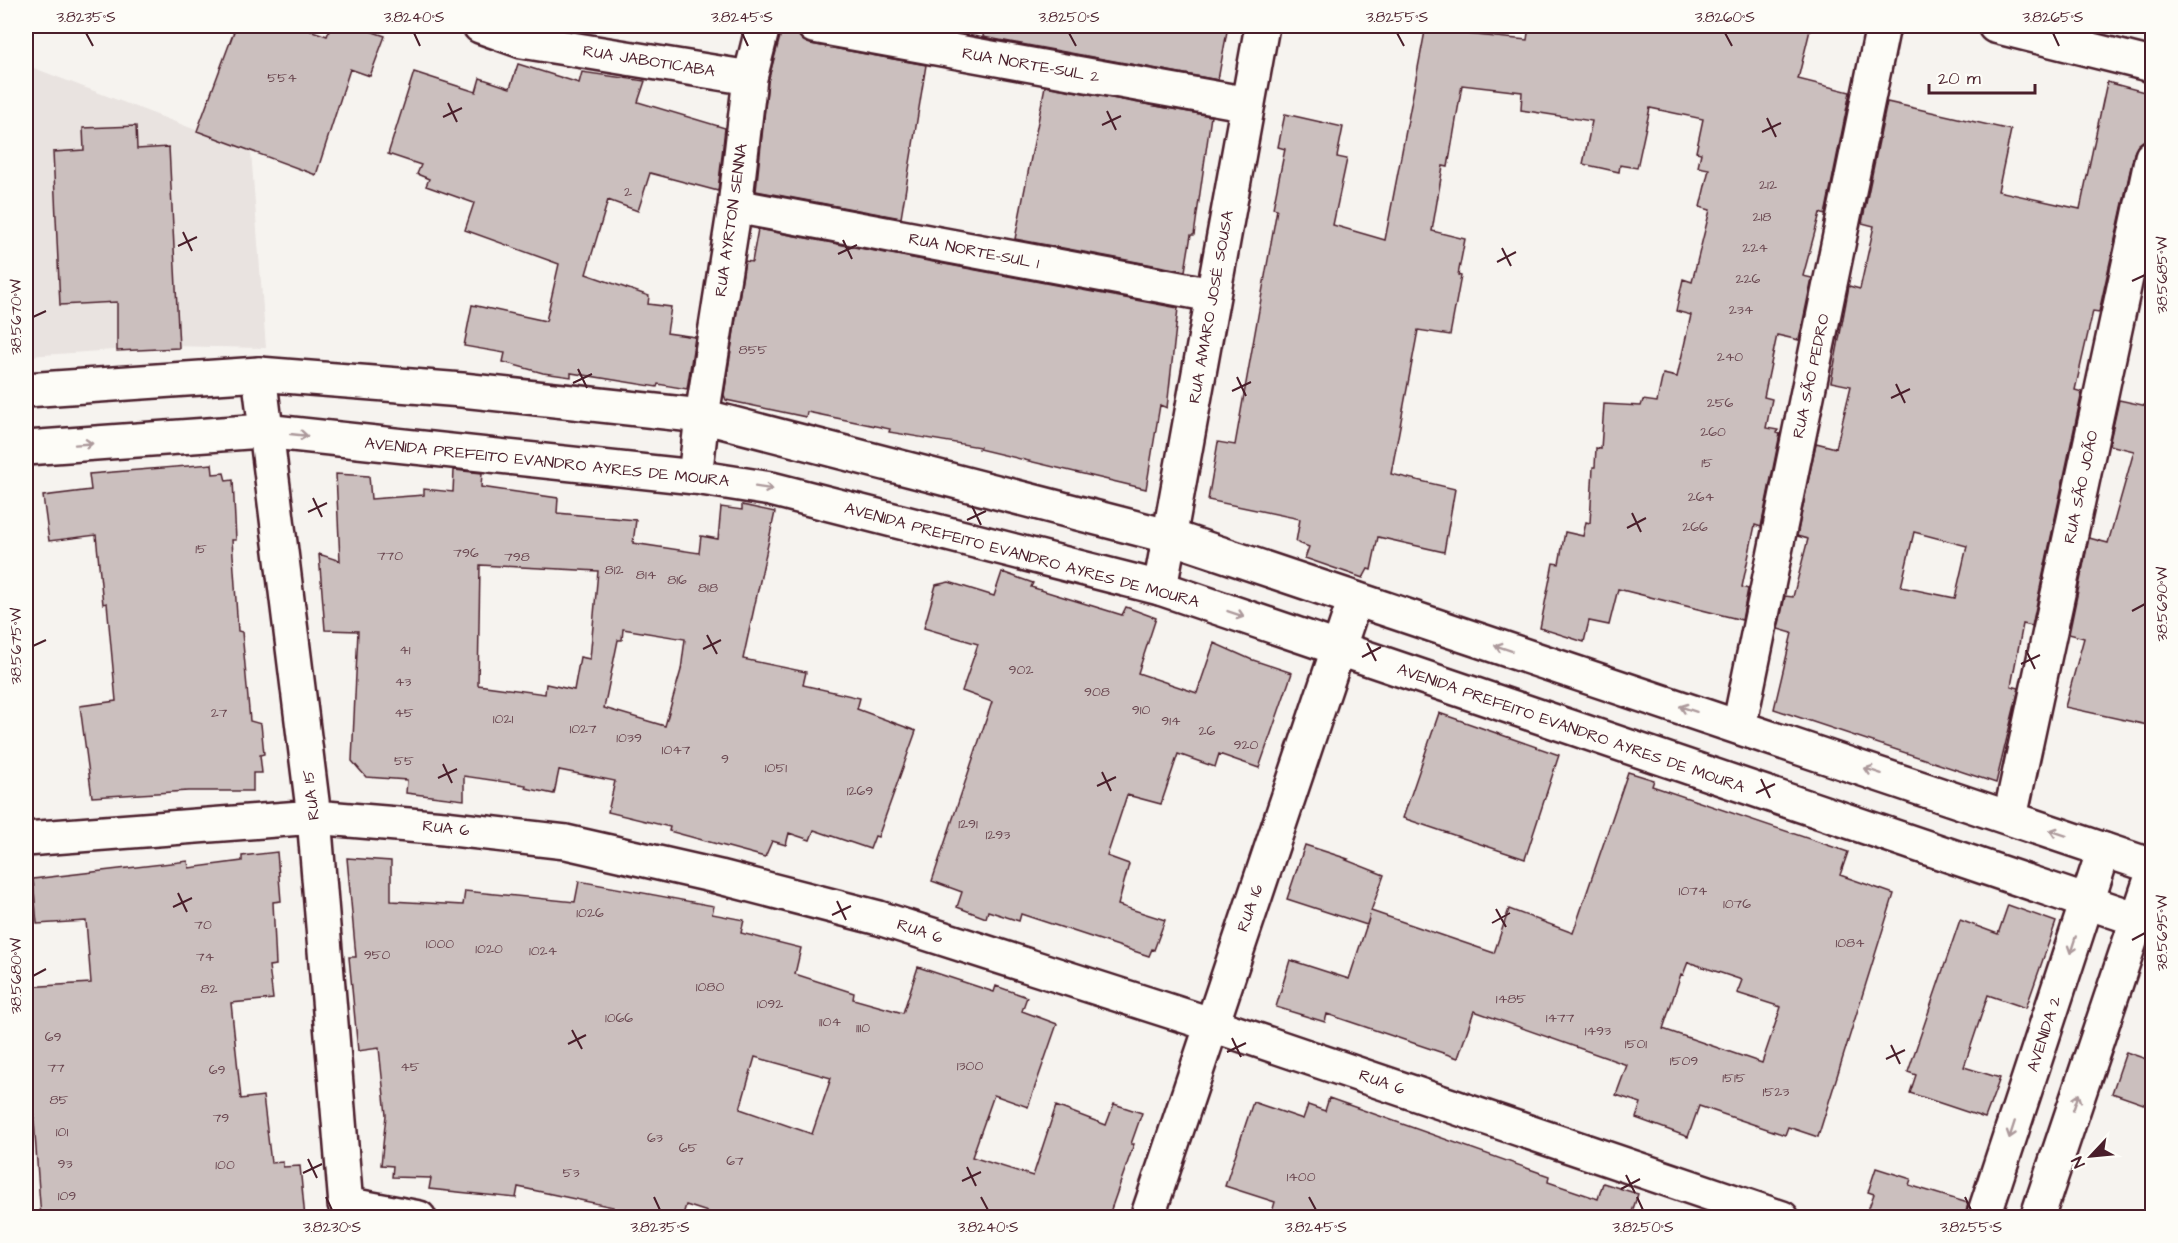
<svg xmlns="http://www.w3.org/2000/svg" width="2178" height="1243" viewBox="0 0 2178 1243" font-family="'Architects Daughter',sans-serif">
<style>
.built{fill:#e9e3e0}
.building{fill:#cbbfbe;stroke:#4a1f2b;stroke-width:1.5;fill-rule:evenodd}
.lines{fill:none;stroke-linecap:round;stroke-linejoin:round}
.street-casing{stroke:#4a1f2b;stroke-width:38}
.secondary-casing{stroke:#4a1f2b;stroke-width:38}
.street{stroke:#fdfcf7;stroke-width:33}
.secondary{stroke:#fdfcf7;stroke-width:33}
.oneway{stroke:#ac999b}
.ticks{fill:none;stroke:#4a1f2b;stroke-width:2}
.labels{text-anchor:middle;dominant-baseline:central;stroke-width:4.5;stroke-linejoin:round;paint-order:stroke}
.number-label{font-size:14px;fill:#6a4750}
.street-label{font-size:16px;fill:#4a1f2b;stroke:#fdfcf7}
.neatline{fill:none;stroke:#4a1f2b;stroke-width:2}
.ticks-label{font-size:15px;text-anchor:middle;fill:#4a1f2b}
</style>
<rect width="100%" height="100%" fill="#f6f3ef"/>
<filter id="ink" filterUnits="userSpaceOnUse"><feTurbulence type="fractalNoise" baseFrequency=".0167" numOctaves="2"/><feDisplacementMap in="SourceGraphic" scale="12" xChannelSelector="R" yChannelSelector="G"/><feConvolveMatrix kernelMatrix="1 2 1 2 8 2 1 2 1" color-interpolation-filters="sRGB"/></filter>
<g filter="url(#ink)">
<path class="built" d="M 26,65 L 251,151 L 266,348 L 170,346 L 29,356 L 26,305 Z"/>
<path class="building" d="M 236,26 L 298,26 L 327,36 L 331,26 L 355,26 L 385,36 L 370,76 L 350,69 L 316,175 L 197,131 Z
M 789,26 L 796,26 L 802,40 L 811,44 L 926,65 L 901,218 L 756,191 L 768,81 L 781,33 L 788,34 Z
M 984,26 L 1228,26 L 1218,80 L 983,37 Z
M 1426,26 L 1467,26 L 1466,34 L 1527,40 L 1529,26 L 1811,26 L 1798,79 L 1850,92 L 1825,215 L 1820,213 L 1803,276 L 1812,278 L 1799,340 L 1777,335 L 1764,397 L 1772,399 L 1766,428 L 1778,430 L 1777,433 L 1780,434 L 1761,527 L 1755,525 L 1742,587 L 1748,589 L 1742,620 L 1618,589 L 1609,625 L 1589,621 L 1584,642 L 1540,628 L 1553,563 L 1559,564 L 1565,532 L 1583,536 L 1586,522 L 1590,523 L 1593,467 L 1595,467 L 1596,448 L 1601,449 L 1604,404 L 1641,406 L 1643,400 L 1657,402 L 1663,374 L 1677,377 L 1691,315 L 1676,311 L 1683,279 L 1692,282 L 1710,210 L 1700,207 L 1709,169 L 1698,167 L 1701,153 L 1696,152 L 1703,119 L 1650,108 L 1637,168 L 1620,165 L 1619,172 L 1583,164 L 1592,121 L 1521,110 L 1522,92 L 1462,85 L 1448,167 L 1443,166 L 1432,231 L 1465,239 L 1458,275 L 1461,276 L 1450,335 L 1418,330 L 1391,474 L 1455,489 L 1444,552 L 1378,537 L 1371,570 L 1368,569 L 1363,578 L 1305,558 L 1309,547 L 1296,542 L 1300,519 L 1208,500 L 1218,442 L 1235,445 L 1277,209 L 1273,208 L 1285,149 L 1278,147 L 1285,114 L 1343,127 L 1337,157 L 1347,159 L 1333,225 L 1385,240 Z
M 518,64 L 579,83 L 582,72 L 645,81 L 638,102 L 725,128 L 718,191 L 650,173 L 638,211 L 608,200 L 586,274 L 649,296 L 648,304 L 671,307 L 667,333 L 695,337 L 687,389 L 658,384 L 657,387 L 571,373 L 571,377 L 543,373 L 503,362 L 505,353 L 464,346 L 472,305 L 546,321 L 559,264 L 465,230 L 474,203 L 426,186 L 429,179 L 417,174 L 421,165 L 388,154 L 414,72 L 476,92 L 480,78 L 510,88 Z
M 2107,82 L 2152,94 L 2152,106 L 2146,139 L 2138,145 L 2134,153 L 2099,312 L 2093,311 L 2075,390 L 2082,392 L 2032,626 L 2023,624 L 2011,686 L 2019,688 L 1996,783 L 1774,709 L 1792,633 L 1778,629 L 1785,596 L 1793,597 L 1808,539 L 1797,536 L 1816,443 L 1836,448 L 1851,386 L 1831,382 L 1849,286 L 1860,289 L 1874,226 L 1862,223 L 1887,102 L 2011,130 L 1998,191 L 2080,209 ZM 1914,532 L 1967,546 L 1955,598 L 1901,587 Z
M 1045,86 L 1211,116 L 1194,235 L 1191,235 L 1185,271 L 1015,239 Z
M 136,126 L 137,149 L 169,147 L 179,348 L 117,351 L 117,302 L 60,305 L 53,152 L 84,150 L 83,128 Z
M 758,229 L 1178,308 L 1167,408 L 1160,405 L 1146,489 L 979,449 L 980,447 L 889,432 L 890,429 L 807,412 L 806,417 L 726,400 L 724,395 L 745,261 L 752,262 Z
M 2119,400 L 2152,407 L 2152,726 L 2065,707 L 2084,638 L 2069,634 L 2089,538 L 2108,543 L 2134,451 L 2109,445 Z
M 212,464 L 213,474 L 224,473 L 226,481 L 233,480 L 236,540 L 232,540 L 238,631 L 242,632 L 250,721 L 261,724 L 264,754 L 260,755 L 262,773 L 253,773 L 253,791 L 188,791 L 92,797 L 80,706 L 116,701 L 107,603 L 103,604 L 96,535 L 49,541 L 43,496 L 91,490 L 89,474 Z
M 454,470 L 482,473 L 481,487 L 558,498 L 557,513 L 636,520 L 633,543 L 699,553 L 701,536 L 718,539 L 721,507 L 742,510 L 742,505 L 775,512 L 743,659 L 806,672 L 803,685 L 860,698 L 857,709 L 916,731 L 878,837 L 875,836 L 870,849 L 814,830 L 810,840 L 789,833 L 786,845 L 772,841 L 765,857 L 669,831 L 670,827 L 608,812 L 615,781 L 559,770 L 554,794 L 525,788 L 526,785 L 464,776 L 464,800 L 406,793 L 407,780 L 366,777 L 352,761 L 358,631 L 325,630 L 319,554 L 340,561 L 336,474 L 369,476 L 371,499 L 424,495 L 424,489 L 453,492 ZM 480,565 L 598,571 L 590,659 L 580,657 L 574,690 L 546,684 L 545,694 L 478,685 ZM 623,629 L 685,639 L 681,670 L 665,726 L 604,708 L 618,640 L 622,640 Z
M 1002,572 L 1033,583 L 1031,587 L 1122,615 L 1126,607 L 1156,618 L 1138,673 L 1197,693 L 1214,643 L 1250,659 L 1292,673 L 1259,768 L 1219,754 L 1215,767 L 1178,754 L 1161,804 L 1127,795 L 1107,856 L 1129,864 L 1118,905 L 1165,920 L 1154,950 L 1152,949 L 1149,956 L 1021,914 L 1019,921 L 988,911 L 986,918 L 957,907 L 962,892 L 932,881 L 992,702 L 962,691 L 978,644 L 924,628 L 936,585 L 949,582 L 994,596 Z
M 1439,713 L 1559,755 L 1525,859 L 1403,818 Z
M 1628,772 L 1654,780 L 1652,786 L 1848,852 L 1840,875 L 1894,894 L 1818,1137 L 1788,1127 L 1785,1135 L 1699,1106 L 1688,1137 L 1636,1118 L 1641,1103 L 1616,1095 L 1627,1065 L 1474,1011 L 1458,1058 L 1327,1014 L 1325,1022 L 1276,1007 L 1290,960 L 1349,979 L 1370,915 L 1367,925 L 1287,899 L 1305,845 L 1348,859 L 1346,860 L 1384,875 L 1371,911 L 1494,953 L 1509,909 L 1573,933 ZM 1688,962 L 1742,980 L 1737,993 L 1781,1007 L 1762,1063 L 1663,1029 L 1681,974 L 1683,975 Z
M 277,852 L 281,901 L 273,902 L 276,965 L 269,966 L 273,999 L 231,1003 L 241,1099 L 263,1096 L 271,1163 L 283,1162 L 283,1167 L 300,1166 L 305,1218 L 41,1218 L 30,1065 L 26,1065 L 26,987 L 91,983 L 86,921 L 37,924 L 33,879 L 188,861 L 189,868 L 242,861 L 242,856 Z
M 347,858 L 391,861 L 391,901 L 463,905 L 465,891 L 575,902 L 579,881 L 714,906 L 712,914 L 744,920 L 741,933 L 801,948 L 795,974 L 854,993 L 853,999 L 903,1013 L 918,967 L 994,992 L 996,986 L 1027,997 L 1022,1011 L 1057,1024 L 1028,1107 L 994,1095 L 972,1157 L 1033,1176 L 1056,1106 L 1106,1125 L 1114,1104 L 1142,1113 L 1131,1144 L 1134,1144 L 1108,1218 L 726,1218 L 686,1205 L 682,1218 L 609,1218 L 613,1207 L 518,1187 L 516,1198 L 429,1189 L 431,1178 L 392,1177 L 393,1166 L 381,1165 L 386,1115 L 379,1048 L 358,1051 L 349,957 L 356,957 ZM 755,1057 L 831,1078 L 812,1134 L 740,1109 Z
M 2008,905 L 2056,922 L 2026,1008 L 1988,995 L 1964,1067 L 2000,1078 L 1985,1118 L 1910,1093 L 1916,1075 L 1908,1072 L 1960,920 L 1998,934 Z
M 2126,1052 L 2152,1061 L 2152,1107 L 2112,1093 Z
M 1329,1098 L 1549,1176 L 1548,1182 L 1598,1199 L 1603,1183 L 1638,1194 L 1632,1212 L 1637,1213 L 1636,1218 L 1287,1218 L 1272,1212 L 1275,1202 L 1225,1186 L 1253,1102 L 1303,1119 L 1308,1105 L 1325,1111 Z
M 1876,1168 L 1911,1179 L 1909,1185 L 1968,1203 L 1965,1218 L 1865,1218 L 1874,1194 L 1868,1192 Z"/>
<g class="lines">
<defs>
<path id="street" d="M 480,26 L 522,41 L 750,78
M 814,26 L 1248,104
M 1995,26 L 2152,65
M 735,206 L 1212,295
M 259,374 L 314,817 L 347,1218
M 695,477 L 702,416 L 735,206 L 750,78 L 763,26
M 1160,588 L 1262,26
M 1739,727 L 1883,26
M 2010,817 L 2152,157
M 26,839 L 314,817 L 444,828 L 566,842 L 720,877 L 879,918 L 1210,1024 L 1782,1218
M 345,1204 L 419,1218
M 1147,1218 L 1355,599
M 1983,1218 L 2104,850
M 2037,1218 L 2152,876"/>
<path id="secondary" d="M 26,390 L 259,374 L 462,390 L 702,416 L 1171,537 L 2152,866
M 26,448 L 264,431 L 695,477 L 771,489 L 1160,588 L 2152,924"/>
</defs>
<use href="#street" class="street-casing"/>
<use href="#secondary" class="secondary-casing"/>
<use href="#street" class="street"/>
<use href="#secondary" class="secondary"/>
</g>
<defs><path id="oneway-shaft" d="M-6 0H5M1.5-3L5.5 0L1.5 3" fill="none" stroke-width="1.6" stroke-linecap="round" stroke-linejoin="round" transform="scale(1.5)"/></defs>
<g class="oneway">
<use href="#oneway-shaft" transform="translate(299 435) rotate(6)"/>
<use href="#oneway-shaft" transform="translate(84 444) rotate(-4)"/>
<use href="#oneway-shaft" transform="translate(764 488) rotate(9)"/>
<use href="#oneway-shaft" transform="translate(1236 614) rotate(19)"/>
<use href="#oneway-shaft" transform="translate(1503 648) rotate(-162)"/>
<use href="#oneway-shaft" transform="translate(1688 709) rotate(-162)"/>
<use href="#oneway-shaft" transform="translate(1873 771) rotate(-162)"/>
<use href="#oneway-shaft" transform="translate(2058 833) rotate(-161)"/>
<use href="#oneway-shaft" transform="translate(2073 945) rotate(108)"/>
<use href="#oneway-shaft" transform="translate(2076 1102) rotate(-71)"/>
<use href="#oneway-shaft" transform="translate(2012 1130) rotate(108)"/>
</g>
</g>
<path class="ticks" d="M 86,33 L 93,46M 414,33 L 420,46M 742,33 L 748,46M 1069,33 L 1076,46M 1397,33 L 1404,46M 1725,33 L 1732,46M 2053,33 L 2059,46M 448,103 L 457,122M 1107,111 L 1116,130M 443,117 L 462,108M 1767,118 L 1776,137M 1102,125 L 1121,116M 1762,132 L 1781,123M 183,232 L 192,251M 843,240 L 852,259M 178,246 L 197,237M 1502,248 L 1511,266M 838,254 L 857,245M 1497,262 L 1516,252M 2132,281 L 2145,275M 33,317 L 46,311M 578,369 L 587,388M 1237,377 L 1246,396M 573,383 L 592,374M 1896,384 L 1905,403M 1232,391 L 1251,382M 1891,398 L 1910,389M 313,498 L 322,517M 972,506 L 981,525M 308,512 L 327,503M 1632,513 L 1641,532M 967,520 L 986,511M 1627,528 L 1646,518M 2132,611 L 2145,604M 707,635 L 717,654M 1367,643 L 1376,661M 33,646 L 46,640M 703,649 L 721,640M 2026,650 L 2035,669M 1362,657 L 1381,647M 2021,664 L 2040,655M 443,764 L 452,783M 1102,772 L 1111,791M 438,778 L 457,769M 1761,779 L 1770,798M 1097,786 L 1116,777M 1756,793 L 1775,784M 178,893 L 187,912M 837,901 L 846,920M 173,907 L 192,898M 1496,909 L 1506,927M 832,915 L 851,906M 1492,923 L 1510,913M 2132,940 L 2145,933M 33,976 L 46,969M 572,1030 L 582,1049M 1232,1038 L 1241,1057M 568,1044 L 586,1035M 1891,1045 L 1900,1064M 1227,1052 L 1246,1043M 1886,1059 L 1905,1050M 308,1159 L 317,1178M 967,1167 L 976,1186M 303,1173 L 322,1164M 1626,1175 L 1635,1193M 962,1181 L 981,1172M 1621,1189 L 1640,1179M 326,1197 L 332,1210M 654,1197 L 660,1210M 981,1197 L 988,1210M 1309,1197 L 1316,1210M 1637,1197 L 1643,1210M 1965,1197 L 1971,1210"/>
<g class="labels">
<g class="number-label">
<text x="282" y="78">554</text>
<text x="1768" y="185">212</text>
<text x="628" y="192">2</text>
<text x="1762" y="217">218</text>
<text x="1755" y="248">224</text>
<text x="1748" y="279">226</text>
<text x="1741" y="310">234</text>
<text x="753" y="350">855</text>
<text x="1730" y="357">240</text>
<text x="1720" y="403">256</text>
<text x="1713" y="432">260</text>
<text x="1707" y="463">15</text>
<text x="1701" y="497">264</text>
<text x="1695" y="527">266</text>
<text x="201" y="549">15</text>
<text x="466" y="553">796</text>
<text x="390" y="556">770</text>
<text x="517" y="557">798</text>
<text x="614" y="570">812</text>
<text x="646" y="575">814</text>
<text x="677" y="580">816</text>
<text x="708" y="588">818</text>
<text x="405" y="650">41</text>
<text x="1021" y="670">902</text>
<text x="403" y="682">43</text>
<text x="1097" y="692">908</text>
<text x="1141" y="710">910</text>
<text x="219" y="713">27</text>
<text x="404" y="713">45</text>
<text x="503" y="719">1021</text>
<text x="1171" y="721">914</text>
<text x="583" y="729">1027</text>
<text x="1207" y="731">26</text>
<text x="629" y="738">1039</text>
<text x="1246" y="745">920</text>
<text x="676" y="750">1047</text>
<text x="725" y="759">9</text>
<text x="404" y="761">55</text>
<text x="776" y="768">1051</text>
<text x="860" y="791">1269</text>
<text x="968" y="824">1291</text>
<text x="998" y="835">1293</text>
<text x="1693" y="891">1074</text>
<text x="1737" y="904">1076</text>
<text x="590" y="913">1026</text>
<text x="203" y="925">70</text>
<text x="1850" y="943">1084</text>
<text x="440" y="944">1000</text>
<text x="489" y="949">1020</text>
<text x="543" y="951">1024</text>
<text x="377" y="955">950</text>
<text x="205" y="957">74</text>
<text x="710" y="987">1080</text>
<text x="209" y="989">82</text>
<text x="1511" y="999">1485</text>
<text x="770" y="1004">1092</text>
<text x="619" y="1018">1066</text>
<text x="1560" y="1018">1477</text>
<text x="830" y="1022">1104</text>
<text x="863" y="1028">1110</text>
<text x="1598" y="1031">1493</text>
<text x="53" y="1037">69</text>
<text x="1636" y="1044">1501</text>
<text x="1684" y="1061">1509</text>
<text x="970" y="1066">1300</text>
<text x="410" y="1067">45</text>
<text x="56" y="1068">77</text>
<text x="217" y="1070">69</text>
<text x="1734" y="1078">1515</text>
<text x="1776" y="1092">1523</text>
<text x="59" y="1100">85</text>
<text x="221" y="1118">79</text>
<text x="62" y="1132">101</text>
<text x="655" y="1138">63</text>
<text x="688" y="1148">65</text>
<text x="735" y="1161">67</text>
<text x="65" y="1164">93</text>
<text x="225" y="1165">100</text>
<text x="571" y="1173">53</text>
<text x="1301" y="1177">1400</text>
<text x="67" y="1196">109</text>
</g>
<g class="street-label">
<text transform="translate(649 61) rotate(9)">RUA JABOTICABA</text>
<text transform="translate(1031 65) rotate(10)">RUA NORTE-SUL 2</text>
<text transform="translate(731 220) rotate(-82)">RUA AYRTON SENNA</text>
<text transform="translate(974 251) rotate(11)">RUA NORTE-SUL 1</text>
<text transform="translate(1211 307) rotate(-80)">RUA AMARO JOSÉ SOUSA</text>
<text transform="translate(1811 376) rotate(-78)">RUA SÃO PEDRO</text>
<text transform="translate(547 462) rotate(6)">AVENIDA PREFEITO EVANDRO AYRES DE MOURA</text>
<text transform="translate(2081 487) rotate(-78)">RUA SÃO JOÃO</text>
<text transform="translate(1022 555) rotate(15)">AVENIDA PREFEITO EVANDRO AYRES DE MOURA</text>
<text transform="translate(1571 728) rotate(19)">AVENIDA PREFEITO EVANDRO AYRES DE MOURA</text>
<text transform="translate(311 795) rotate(-97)">RUA 15</text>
<text transform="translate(446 828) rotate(6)">RUA 6</text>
<text transform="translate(1250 908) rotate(-71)">RUA 16</text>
<text transform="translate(920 931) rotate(18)">RUA 6</text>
<text transform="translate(2044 1034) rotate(-72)">AVENIDA 2</text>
<text transform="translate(1382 1082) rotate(19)">RUA 6</text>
</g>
</g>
<rect width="2178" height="1243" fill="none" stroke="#fdfcf7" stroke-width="66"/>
<g transform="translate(2091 1156) rotate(244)" stroke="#fdfcf7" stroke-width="4.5" paint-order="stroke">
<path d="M0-4.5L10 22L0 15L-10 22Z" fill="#4a1f2b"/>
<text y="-9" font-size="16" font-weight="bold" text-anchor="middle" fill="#4a1f2b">N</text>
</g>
<path d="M1929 84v9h106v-9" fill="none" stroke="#4a1f2b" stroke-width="3"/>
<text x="1938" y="84" font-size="18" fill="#4a1f2b" stroke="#fdfcf7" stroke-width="4.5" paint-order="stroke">20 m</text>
<rect x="33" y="33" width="2112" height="1177" class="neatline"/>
<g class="ticks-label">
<text x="86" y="22">3.8235°S</text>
<text x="414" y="22">3.8240°S</text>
<text x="742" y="22">3.8245°S</text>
<text x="1069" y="22">3.8250°S</text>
<text x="1397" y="22">3.8255°S</text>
<text x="1725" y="22">3.8260°S</text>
<text x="2053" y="22">3.8265°S</text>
<text transform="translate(2162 275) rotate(-90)" y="5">38.5685°W</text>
<text transform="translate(16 317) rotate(-90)" y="5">38.5670°W</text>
<text transform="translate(2162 604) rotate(-90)" y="5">38.5690°W</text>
<text transform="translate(16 646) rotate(-90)" y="5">38.5675°W</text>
<text transform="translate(2162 933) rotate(-90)" y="5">38.5695°W</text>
<text transform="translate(16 976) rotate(-90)" y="5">38.5680°W</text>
<text x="332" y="1232">3.8230°S</text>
<text x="660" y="1232">3.8235°S</text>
<text x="988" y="1232">3.8240°S</text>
<text x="1316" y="1232">3.8245°S</text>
<text x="1643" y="1232">3.8250°S</text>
<text x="1971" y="1232">3.8255°S</text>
</g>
</svg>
